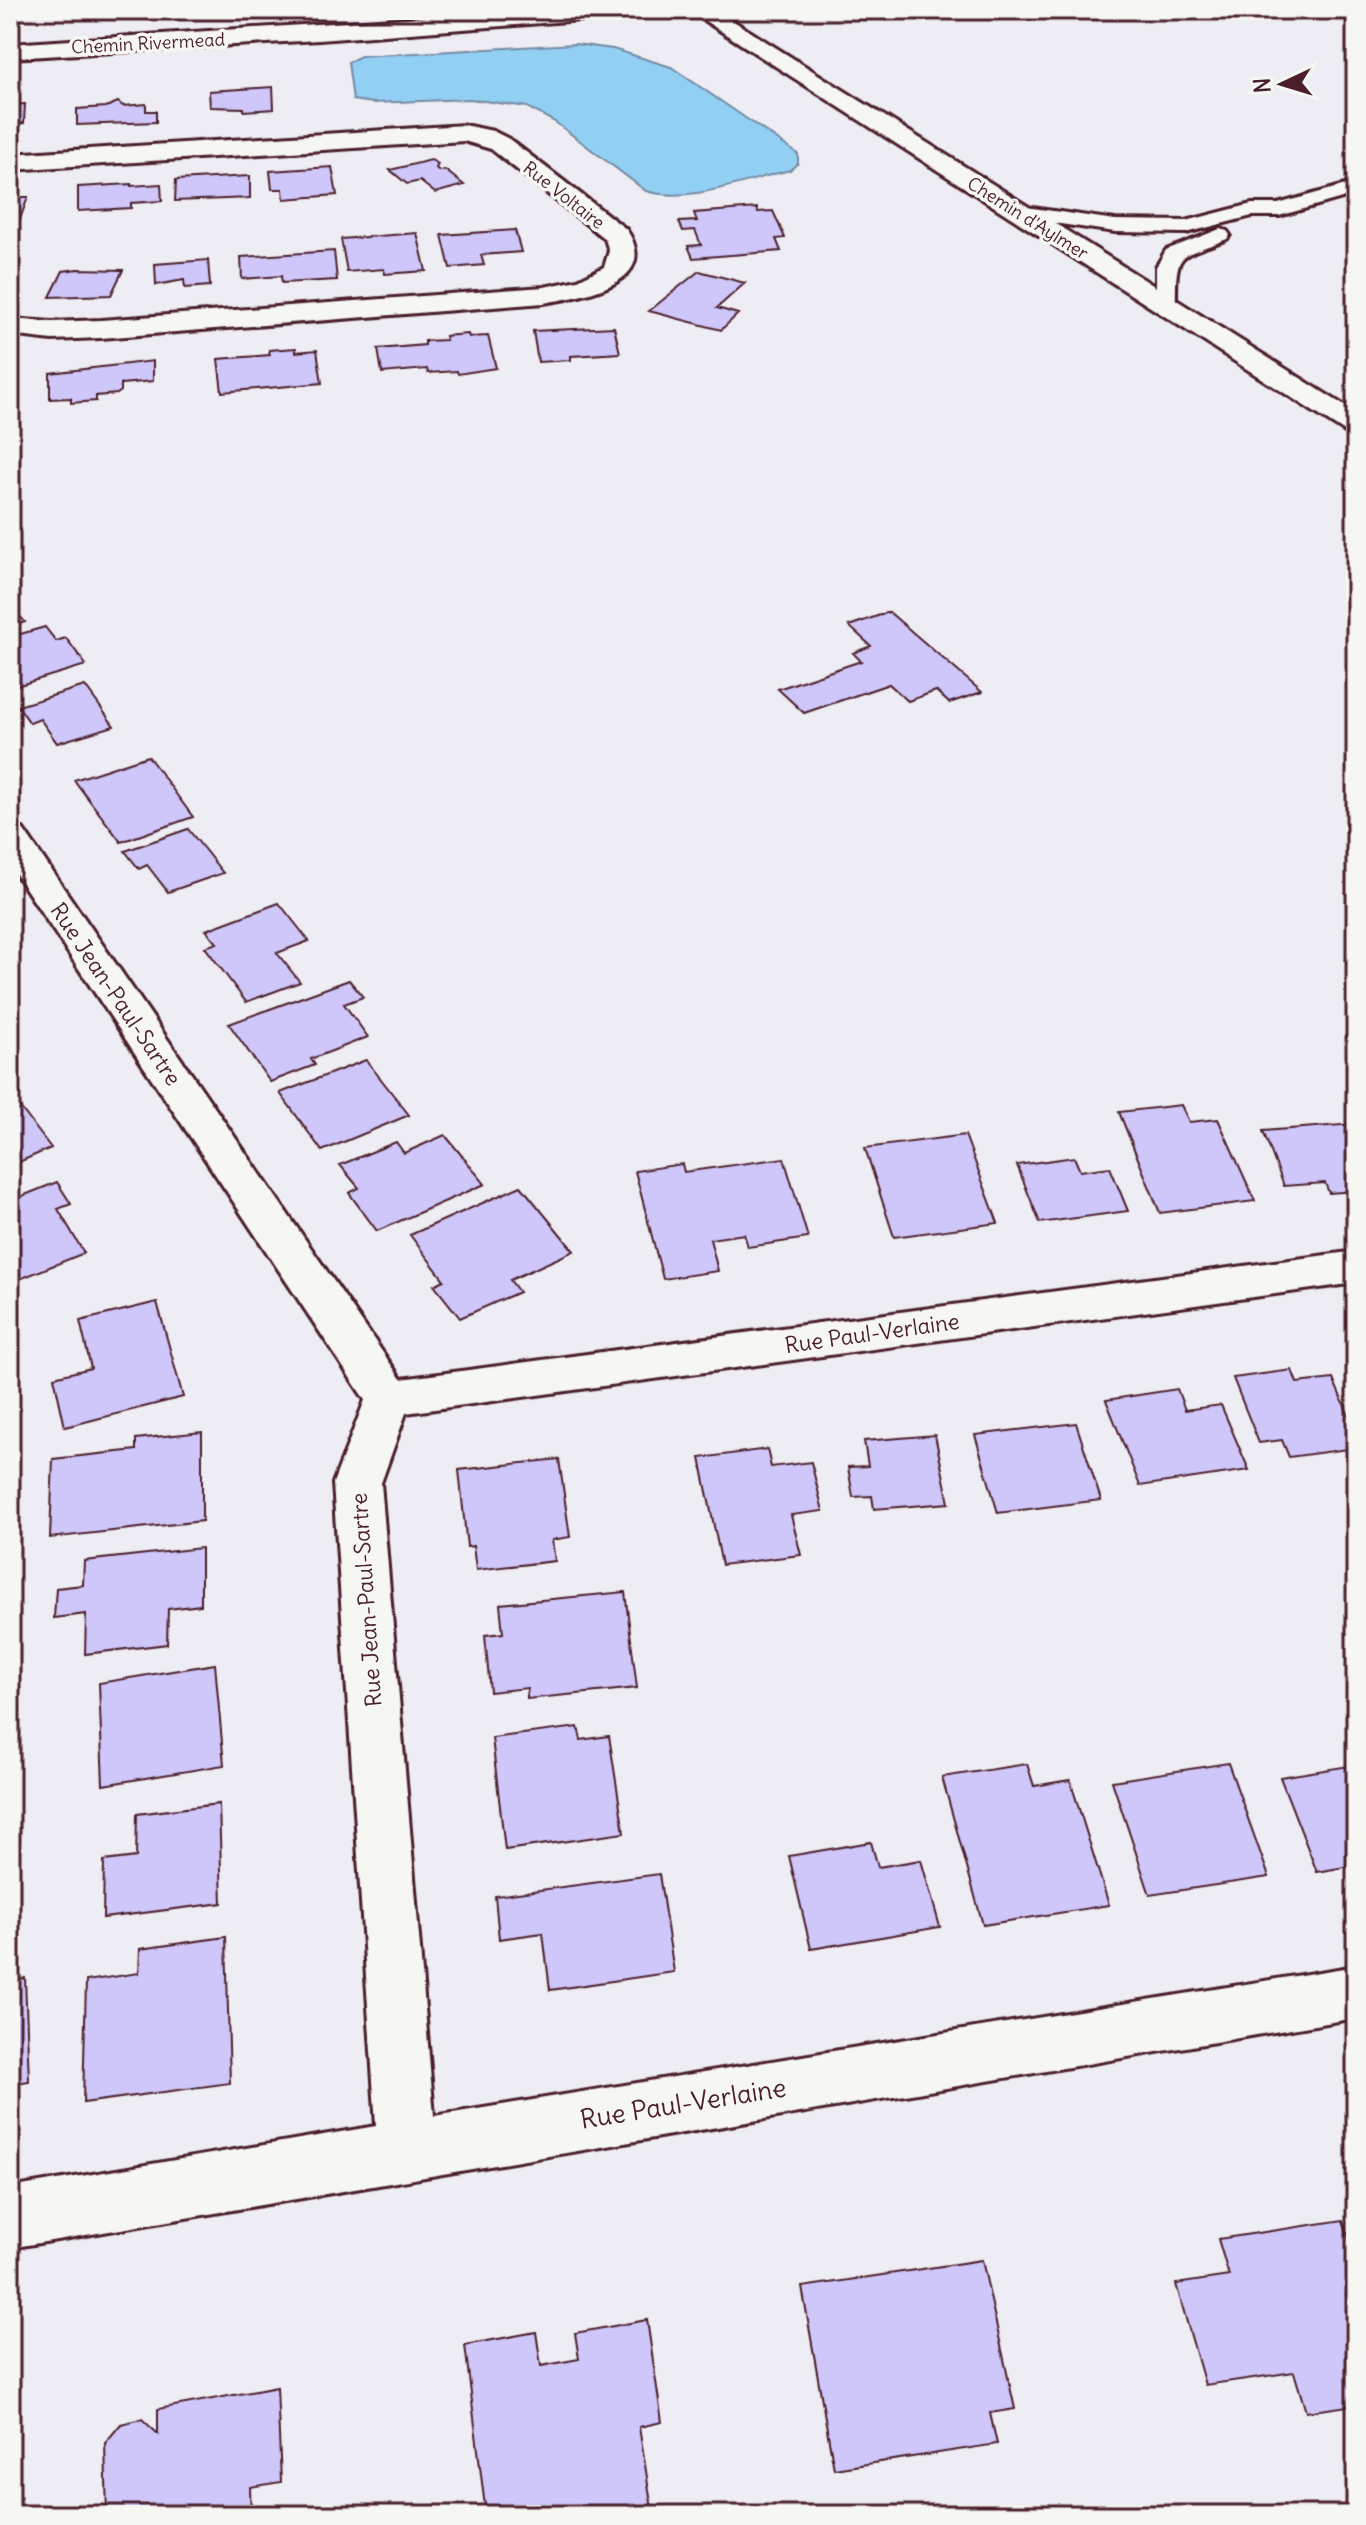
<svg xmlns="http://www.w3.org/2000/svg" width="1366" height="2525" viewBox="0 0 1366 2525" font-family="Delius,sans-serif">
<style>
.water{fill:#92d0f3;stroke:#7589a3;stroke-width:2}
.building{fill:#cfc7f9;stroke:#4a1f2b;stroke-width:2}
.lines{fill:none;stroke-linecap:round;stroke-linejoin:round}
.service-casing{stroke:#4a1f2b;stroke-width:6}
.minor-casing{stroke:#4a1f2b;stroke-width:6}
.secondary-casing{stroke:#4a1f2b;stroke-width:6}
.service{fill:#f6f6f2;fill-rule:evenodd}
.minor{fill:#f6f6f2;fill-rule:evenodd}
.secondary{fill:#f6f6f2;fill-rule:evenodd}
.labels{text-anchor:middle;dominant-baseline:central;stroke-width:7;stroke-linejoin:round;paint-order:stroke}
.far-street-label{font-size:18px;fill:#4a1f2b;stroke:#f6f6f2}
.street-label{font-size:22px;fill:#4a1f2b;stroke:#f6f6f2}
.near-street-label{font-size:26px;fill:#4a1f2b;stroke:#f6f6f2}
</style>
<rect width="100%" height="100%" fill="#eeedf3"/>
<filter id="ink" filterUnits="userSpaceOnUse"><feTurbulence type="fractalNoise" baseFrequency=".0125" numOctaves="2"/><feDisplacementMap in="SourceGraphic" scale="16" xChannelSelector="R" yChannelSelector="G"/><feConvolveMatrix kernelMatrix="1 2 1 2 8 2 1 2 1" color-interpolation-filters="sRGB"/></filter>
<g filter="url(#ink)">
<path class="water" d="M 575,44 L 613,49 L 671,67 L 798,154 L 798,163 L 790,170 C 747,180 688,204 646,191 L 555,122 L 527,107 L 470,99 L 373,103 L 353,100 L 348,62 L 361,56 Z"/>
<path class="building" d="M 273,87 L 274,109 L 244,111 L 244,108 L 210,107 L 209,91 Z
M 118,102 L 123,106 L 146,104 L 146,111 L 156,111 L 156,122 L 77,125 L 77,109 L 106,107 Z
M 25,104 L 24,123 L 10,124 L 10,105 Z
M 431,160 L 438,164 L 436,168 L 439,171 L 445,170 L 464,185 L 435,193 L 420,181 L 407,184 L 390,170 Z
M 332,167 L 337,195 L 284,199 L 283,189 L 272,189 L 270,171 Z
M 250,176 L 250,198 L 175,201 L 176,180 Z
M 131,184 L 131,186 L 161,184 L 162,201 L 131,203 L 131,208 L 78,211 L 78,187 Z
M 10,197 L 28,197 L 20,219 L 10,219 Z
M 757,208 L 758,212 L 773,211 L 785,238 L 776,239 L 781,251 L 693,258 L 688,246 L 701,245 L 695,230 L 683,231 L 679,222 L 697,221 L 694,213 Z
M 515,230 L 521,252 L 481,255 L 484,265 L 450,268 L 442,235 Z
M 417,233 L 426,271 L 385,274 L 384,269 L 347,272 L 341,239 Z
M 334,251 L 337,280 L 282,283 L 281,276 L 242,279 L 241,257 Z
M 208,260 L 210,286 L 185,288 L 184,280 L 156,285 L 155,264 Z
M 77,269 L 123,270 L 111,295 L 50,297 L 63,271 Z
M 699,271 L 745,283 L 717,308 L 738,314 L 721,330 L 649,311 Z
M 614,327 L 620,353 L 571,356 L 571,360 L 538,362 L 533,331 Z
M 468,334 L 469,337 L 488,336 L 496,368 L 458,374 L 457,371 L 428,373 L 427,369 L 382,373 L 378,349 L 425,345 L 425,341 L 446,340 L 445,336 Z
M 296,348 L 296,352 L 317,350 L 322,383 L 222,392 L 218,359 L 270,355 L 269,350 Z
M 153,361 L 153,381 L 121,384 L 121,391 L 117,394 L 96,396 L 96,401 L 71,403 L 71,398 L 50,399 L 50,373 Z
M 10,605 L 25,622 L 10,627 Z
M 889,612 L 982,692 L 949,703 L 936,691 L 908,701 L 889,684 L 804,713 L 778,689 L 861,661 L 853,653 L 871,646 L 849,626 Z
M 45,627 L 56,641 L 66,638 L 86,665 L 13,687 L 10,682 L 10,637 Z
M 85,686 L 114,726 L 57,743 L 40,719 L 30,723 L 18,706 Z
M 148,756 L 193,817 L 121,842 L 74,780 Z
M 188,829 L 223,873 L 168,892 L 147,865 L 139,869 L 125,851 Z
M 279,903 L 309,941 L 277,953 L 300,982 L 246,1002 L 205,947 L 217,943 L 206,930 Z
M 349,980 L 363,997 L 344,1004 L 368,1037 L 311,1059 L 315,1065 L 270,1082 L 229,1024 Z
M 366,1060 L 409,1115 L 322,1151 L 280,1093 Z
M 10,1094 L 51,1148 L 10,1166 Z
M 1181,1105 L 1189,1122 L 1218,1119 L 1255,1201 L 1160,1213 L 1119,1112 Z
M 1355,1124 L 1356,1191 L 1329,1193 L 1325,1183 L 1284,1186 L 1263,1131 Z
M 445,1135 L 485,1184 L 377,1231 L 349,1193 L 359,1188 L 340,1165 L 396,1142 L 404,1153 Z
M 965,1135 L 998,1223 L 894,1237 L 865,1148 Z
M 1074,1157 L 1080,1171 L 1110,1167 L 1128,1211 L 1040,1223 L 1017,1165 Z
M 784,1158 L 808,1238 L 748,1247 L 744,1234 L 710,1239 L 718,1271 L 663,1279 L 635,1171 L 682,1164 L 684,1172 Z
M 57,1182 L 71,1204 L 58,1209 L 84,1253 L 10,1283 L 10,1201 Z
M 521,1186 L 574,1251 L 510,1280 L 519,1292 L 460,1318 L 434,1285 L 444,1280 L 410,1235 Z
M 157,1302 L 183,1397 L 65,1427 L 54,1377 L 91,1368 L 80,1321 Z
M 1292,1370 L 1297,1383 L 1333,1379 L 1356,1432 L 1356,1448 L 1289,1457 L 1282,1440 L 1259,1443 L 1233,1378 Z
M 1177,1389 L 1185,1410 L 1221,1405 L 1249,1470 L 1140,1486 L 1106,1400 Z
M 1076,1423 L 1101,1500 L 998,1513 L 975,1435 Z
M 202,1432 L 202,1521 L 50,1538 L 53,1459 L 136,1450 L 136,1439 Z
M 935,1435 L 949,1503 L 874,1509 L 872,1496 L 853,1497 L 848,1467 L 868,1466 L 864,1441 Z
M 767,1449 L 771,1467 L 811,1462 L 823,1511 L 791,1515 L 801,1555 L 722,1565 L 700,1458 Z
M 559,1459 L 570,1537 L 552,1540 L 555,1561 L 476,1570 L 473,1546 L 467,1547 L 459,1470 Z
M 201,1548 L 201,1605 L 168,1609 L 167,1644 L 85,1654 L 86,1614 L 54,1618 L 56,1588 L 83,1585 L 84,1561 Z
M 625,1592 L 637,1688 L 527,1699 L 527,1688 L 490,1692 L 485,1635 L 503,1633 L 500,1604 Z
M 215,1664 L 224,1765 L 103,1785 L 99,1683 Z
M 578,1727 L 581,1740 L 609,1736 L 624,1833 L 505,1850 L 492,1738 Z
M 1228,1763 L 1269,1877 L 1150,1895 L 1112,1781 Z
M 1027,1764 L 1034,1786 L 1070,1780 L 1109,1905 L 983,1925 L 942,1777 Z
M 1349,1766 L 1356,1785 L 1356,1865 L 1317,1872 L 1280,1777 Z
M 219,1804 L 222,1903 L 103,1918 L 104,1861 L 136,1857 L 137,1814 Z
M 871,1842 L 878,1867 L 921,1860 L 940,1927 L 811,1949 L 789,1856 Z
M 659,1874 L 674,1972 L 550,1990 L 543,1933 L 499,1939 L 495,1896 Z
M 226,1937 L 230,2083 L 83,2103 L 86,1981 L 139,1973 L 140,1949 Z
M 25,1978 L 29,2081 L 10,2084 L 10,1981 Z
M 1343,2220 L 1356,2259 L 1356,2292 L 1346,2294 L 1356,2325 L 1356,2405 L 1306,2412 L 1294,2372 L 1205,2385 L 1176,2284 L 1229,2276 L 1218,2239 Z
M 982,2260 L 1015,2409 L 990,2413 L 997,2444 L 834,2469 L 802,2287 Z
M 647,2320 L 662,2422 L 639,2427 L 653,2515 L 486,2515 L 465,2345 L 536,2332 L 541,2366 L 579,2359 L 575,2333 Z
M 277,2387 L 281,2482 L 250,2487 L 251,2515 L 107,2515 L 105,2443 L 121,2424 L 142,2419 L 158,2434 L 158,2409 Z"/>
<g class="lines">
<defs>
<path id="service" d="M 1327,10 L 1356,10 L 1356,17 L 1335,15 Z
M 1356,182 L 1356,194 L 1279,216 L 1252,216 L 1186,233 L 1115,232 L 1019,218 L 1009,212 L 1019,206 L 1115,220 L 1186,221 L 1252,204 L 1278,204 Z
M 1220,229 L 1227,231 L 1230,235 L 1227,239 C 1177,259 1176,249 1176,305 L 1166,311 L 1159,309 L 1156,305 L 1156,267 L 1166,250 Z"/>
<path id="minor" d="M 530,10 L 633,10 L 629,15 L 621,17 L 319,40 L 10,58 L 10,44 Z
M 464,125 L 493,131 L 509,139 L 626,229 C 664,284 579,297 544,303 L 101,338 L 52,340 L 10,335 L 10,319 L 52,322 L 101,320 L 544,287 L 578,280 L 604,267 L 609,251 L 605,239 L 491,149 L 464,141 L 10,170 L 10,154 Z
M 10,826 L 23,829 L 401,1379 L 1356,1251 L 1356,1283 L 406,1413 L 381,1483 L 434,2116 L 1356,1966 L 1356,2018 L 10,2248 L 10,2188 L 376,2126 L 333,1483 L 365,1400 L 10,865 Z"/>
<path id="secondary" d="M 688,10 L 716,10 L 1356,413 L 1356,435 L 1345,432 Z"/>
</defs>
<use href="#service" class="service-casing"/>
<use href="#minor" class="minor-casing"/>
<use href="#secondary" class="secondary-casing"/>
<use href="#service" class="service"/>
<use href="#minor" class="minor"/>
<use href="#secondary" class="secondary"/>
</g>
</g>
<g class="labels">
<g class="far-street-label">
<text transform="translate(148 43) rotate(-3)">Chemin Rivermead</text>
<text transform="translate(564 195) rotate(38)">Rue Voltaire</text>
<text transform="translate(1028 218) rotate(32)">Chemin d'Aylmer</text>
</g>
<g class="street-label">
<text transform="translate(116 994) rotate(56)">Rue Jean-Paul-Sartre</text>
<text transform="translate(872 1333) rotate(-8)">Rue Paul-Verlaine</text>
<text transform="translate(366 1600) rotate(-94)">Rue Jean-Paul-Sartre</text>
</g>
<g class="near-street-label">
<text transform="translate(683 2103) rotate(-9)">Rue Paul-Verlaine</text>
</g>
</g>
<rect width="1366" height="2525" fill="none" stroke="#f6f6f2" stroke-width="40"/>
<rect x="20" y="20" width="1326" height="2485" fill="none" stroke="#4a1f2b" stroke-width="3" filter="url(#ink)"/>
<g transform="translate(1282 84) rotate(266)" stroke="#f6f6f2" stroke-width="6" paint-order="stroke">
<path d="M0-6L14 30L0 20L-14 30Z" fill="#4a1f2b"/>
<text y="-12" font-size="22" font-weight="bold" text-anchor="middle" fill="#4a1f2b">N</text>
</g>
</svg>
